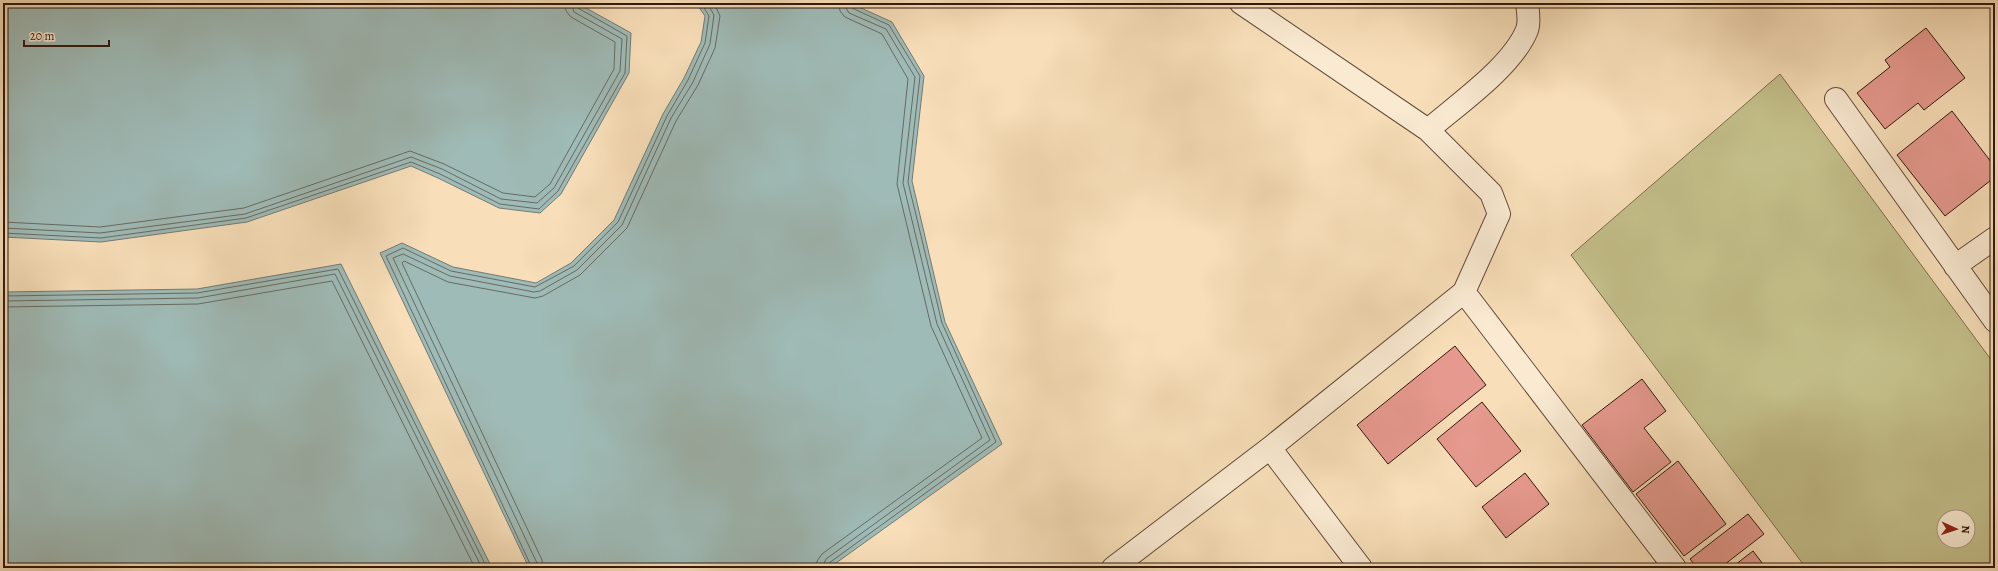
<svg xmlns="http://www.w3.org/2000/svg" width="1998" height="571" viewBox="0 0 1998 571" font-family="Alegreya,serif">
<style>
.grass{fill:#c4c08b;stroke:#7a6c4c;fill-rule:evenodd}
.water{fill:#9fbbb7;stroke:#737a73}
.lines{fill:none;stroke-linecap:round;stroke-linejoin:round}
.shore{stroke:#686a62;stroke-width:1}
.building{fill:#e6998e;stroke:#31180c}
.street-casing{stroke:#634a37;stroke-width:24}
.street{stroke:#faead2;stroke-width:22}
</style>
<rect width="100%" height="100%" fill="#f8dfb9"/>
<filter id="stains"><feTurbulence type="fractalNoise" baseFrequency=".005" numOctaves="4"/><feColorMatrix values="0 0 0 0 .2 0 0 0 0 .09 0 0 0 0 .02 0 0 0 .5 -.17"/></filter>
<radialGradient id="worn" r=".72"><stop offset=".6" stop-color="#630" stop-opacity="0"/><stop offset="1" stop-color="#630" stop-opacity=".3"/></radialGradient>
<path class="grass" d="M 1780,74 L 1995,365 L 1995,568 L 1806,568 L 1571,255 ZM 1944,517 L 1968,517 L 1968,541 L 1944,541 Z"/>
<path class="water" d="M 3,3 L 577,3 L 631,33 L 629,73 L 561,194 L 540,213 L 499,208 L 438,178 L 411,166 L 247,222 L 101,242 L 3,237 Z
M 696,3 L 850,3 L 892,22 L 924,76 L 912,181 L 945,322 L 1002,444 L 829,568 L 529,568 L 380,253 L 402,243 L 453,267 L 536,283 L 571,263 L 614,220 L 663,114 L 684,78 L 701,42 L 705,16 Z
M 341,264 L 492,568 L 3,568 L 3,292 L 197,289 Z"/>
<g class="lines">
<path class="shore" d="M 3,222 L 100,227 L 244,208 L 410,151 L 444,164 L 503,193 L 535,197 L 550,184 L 614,69 L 615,42 L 571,17 L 566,11 L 565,3
M 3,228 L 100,233 L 245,214 L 411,157 L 442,169 L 501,199 L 537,203 L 554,188 L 620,71 L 622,39 L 574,12 L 571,3
M 3,233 L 101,238 L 246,218 L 411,162 L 440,174 L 500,204 L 539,209 L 558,191 L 625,73 L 627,36 L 578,8 L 576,3
M 3,296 L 197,293 L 338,269 L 487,568
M 3,301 L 198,298 L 335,274 L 482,568
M 3,307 L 198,304 L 332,281 L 475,568
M 532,568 L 386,256 L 403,248 L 451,271 L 535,287 L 574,266 L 618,222 L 667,116 L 688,80 L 705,43 L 709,16 L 701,3
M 537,568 L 537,563 L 393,258 L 403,254 L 450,276 L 534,292 L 540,291 L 577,270 L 622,225 L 671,118 L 693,82 L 710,44 L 714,15 L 707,3
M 543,568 L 542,560 L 402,263 L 404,261 L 448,282 L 535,298 L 543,296 L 580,275 L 627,228 L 676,121 L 698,85 L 715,48 L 720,16 L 714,3
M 816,568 L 817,561 L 822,554 L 982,438 L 931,326 L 897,184 L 908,79 L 882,34 L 845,17 L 840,11 L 839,3
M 822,568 L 826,559 L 990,440 L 937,324 L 903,183 L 915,77 L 886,29 L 849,13 L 846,8 L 845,3
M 827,568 L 829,563 L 996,442 L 942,323 L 908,182 L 920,76 L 889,25 L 852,8 L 850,3"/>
</g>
<path class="building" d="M 1926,28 L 1965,78 L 1924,110 L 1918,103 L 1885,129 L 1857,93 L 1890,67 L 1885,60 Z
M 1952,111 L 1995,167 L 1995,177 L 1945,216 L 1897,155 Z
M 1455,346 L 1486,385 L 1388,464 L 1357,425 Z
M 1642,379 L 1666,411 L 1644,428 L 1671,462 L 1633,492 L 1582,425 Z
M 1482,402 L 1521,451 L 1476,487 L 1437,439 Z
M 1678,461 L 1726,524 L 1684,556 L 1636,494 Z
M 1525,473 L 1549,504 L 1506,538 L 1482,507 Z
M 1748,514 L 1764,534 L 1720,568 L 1697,568 L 1690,559 Z
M 1753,551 L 1766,568 L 1731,568 Z"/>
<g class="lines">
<defs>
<path id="street" d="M 1836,99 L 1995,321
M 1428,130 C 1458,104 1512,67 1527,30 C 1530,22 1528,11 1527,3
M 1955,266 L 1995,238
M 1464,292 L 1675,568
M 1270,448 L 1361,568
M 1113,568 L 1270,448 L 1464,292 L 1499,214 L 1491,193 L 1428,130 L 1241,3"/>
</defs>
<use href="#street" class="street-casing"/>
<use href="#street" class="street"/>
</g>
<rect width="1998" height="571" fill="none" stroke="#f8dfb9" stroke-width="16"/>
<rect x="4" y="4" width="1990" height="563" fill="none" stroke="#31180c" stroke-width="2"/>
<rect x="8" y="8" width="1982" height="555" fill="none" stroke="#31180c"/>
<g transform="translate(1956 529) rotate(93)"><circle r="19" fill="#faead2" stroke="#aa9683"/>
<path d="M0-3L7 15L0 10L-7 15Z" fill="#8f2418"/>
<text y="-6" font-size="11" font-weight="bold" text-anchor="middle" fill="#31180c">N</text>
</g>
<path d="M24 40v6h85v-6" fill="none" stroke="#31180c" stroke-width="2"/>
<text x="30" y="40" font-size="12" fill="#31180c" stroke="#faead2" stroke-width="3" paint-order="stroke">20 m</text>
<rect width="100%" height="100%" filter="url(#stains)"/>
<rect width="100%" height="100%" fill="url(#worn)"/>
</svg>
